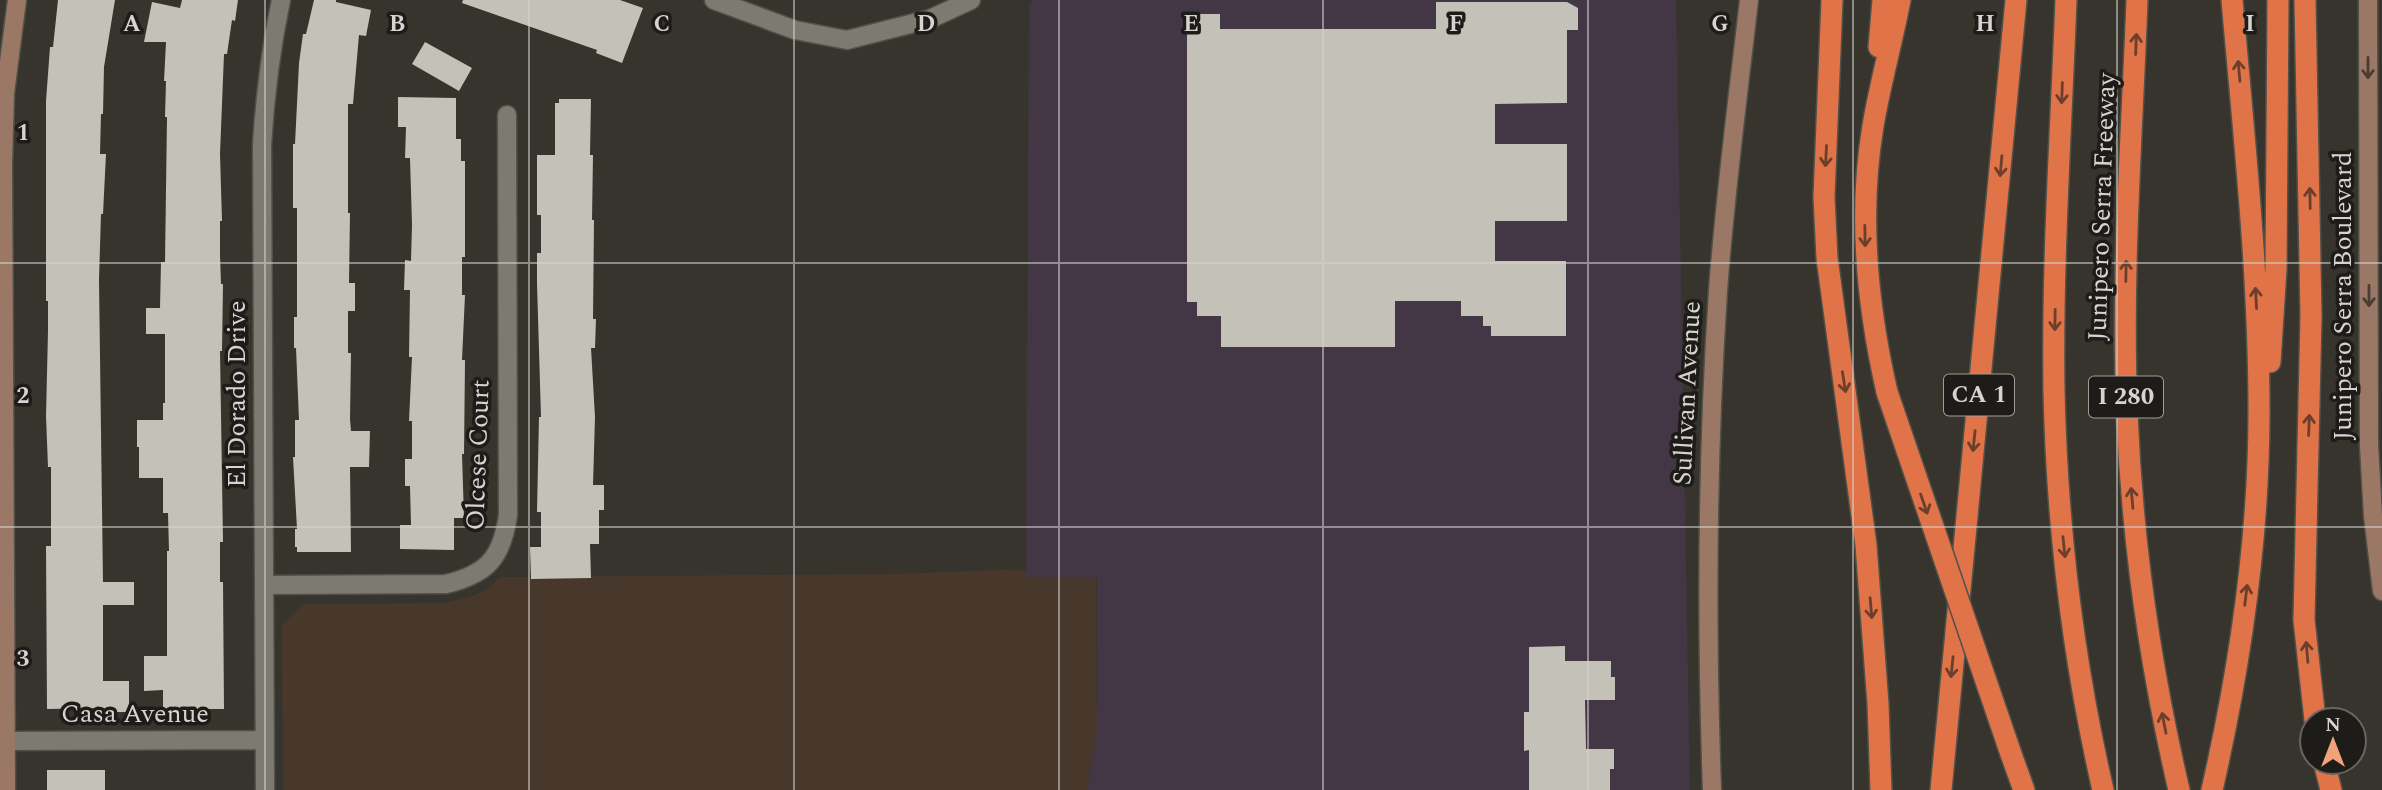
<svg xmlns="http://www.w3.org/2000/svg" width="2382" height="790" viewBox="0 0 2382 790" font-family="Spectral,serif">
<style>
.education{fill:#48382c}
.medical{fill:#433746}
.building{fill:#c3c1b8}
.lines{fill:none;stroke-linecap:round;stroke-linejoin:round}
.street-casing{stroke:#515049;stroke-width:21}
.secondary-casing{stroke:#515049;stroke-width:21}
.highway-casing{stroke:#515049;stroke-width:24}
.street{stroke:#7d7a72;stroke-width:18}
.secondary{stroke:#9b7865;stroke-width:18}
.highway{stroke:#e07347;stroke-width:21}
.highway-bridge-casing{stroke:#515049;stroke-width:24;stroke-linecap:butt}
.highway-bridge{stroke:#e07347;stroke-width:21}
.oneway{stroke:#6b3f2b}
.oneway2{stroke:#493c34}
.grid{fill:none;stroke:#d5d4d0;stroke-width:2;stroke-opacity:0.55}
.labels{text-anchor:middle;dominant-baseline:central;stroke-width:7;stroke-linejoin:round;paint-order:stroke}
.shield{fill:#1d1c19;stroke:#9e9d99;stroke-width:2}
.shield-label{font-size:24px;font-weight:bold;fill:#d5d4d0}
.street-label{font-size:26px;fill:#d5d4d0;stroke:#1d1c19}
.grid-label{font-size:23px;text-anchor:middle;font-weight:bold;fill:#d5d4d0;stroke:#1d1c19;stroke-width:7;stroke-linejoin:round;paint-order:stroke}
</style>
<rect width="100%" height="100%" fill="#36342d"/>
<path class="education" d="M 1000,570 L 1096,571 L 1097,732 L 1087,790 L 283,790 L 282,625 L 303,604 L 444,603 L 473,596 L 484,591 L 501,577 L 893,574 Z"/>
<path class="medical" d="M 1032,0 L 1676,0 L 1690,790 L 1087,790 L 1097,732 L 1097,578 L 1026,578 L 1029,7 Z"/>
<path class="building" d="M 58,0 L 115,0 L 104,67 L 103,114 L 101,114 L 100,154 L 106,154 L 103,214 L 101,214 L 99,280 L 103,582 L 134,582 L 134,605 L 103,605 L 103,681 L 129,681 L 129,712 L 100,712 L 100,708 L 47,709 L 46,546 L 51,546 L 51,467 L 48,467 L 46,416 L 48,331 L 48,301 L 46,301 L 46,101 L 50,47 L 53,47 Z
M 182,0 L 238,0 L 235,21 L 232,20 L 227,54 L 224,54 L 220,154 L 222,221 L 220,221 L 220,255 L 221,284 L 223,284 L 222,351 L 220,351 L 223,542 L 220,542 L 220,582 L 223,582 L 224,709 L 163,709 L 163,690 L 144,691 L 144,656 L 167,656 L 167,551 L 169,551 L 168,513 L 163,513 L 163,478 L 139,478 L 139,447 L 137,447 L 137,420 L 163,420 L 163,403 L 165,403 L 165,334 L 146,334 L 146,308 L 160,308 L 161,262 L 165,262 L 167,117 L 165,117 L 166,81 L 164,81 L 166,42 L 144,42 L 152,2 L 180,8 Z
M 314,0 L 336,0 L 336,2 L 371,10 L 366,36 L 359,35 L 353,104 L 348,104 L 348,213 L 350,213 L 349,283 L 355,283 L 355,311 L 348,311 L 348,353 L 351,353 L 350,419 L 351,431 L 370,431 L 369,467 L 350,467 L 351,552 L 297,552 L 297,547 L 295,547 L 295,529 L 297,529 L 293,457 L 295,457 L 295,420 L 299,420 L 296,348 L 294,348 L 294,317 L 297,317 L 297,208 L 293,208 L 293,144 L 295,144 L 299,63 L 303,34 L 306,34 Z
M 463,0 L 620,0 L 643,8 L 622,63 L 596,53 L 597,50 L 462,3 Z
M 1436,2 L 1567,2 L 1578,8 L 1578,30 L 1567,30 L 1567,103 L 1495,104 L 1495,144 L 1567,144 L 1567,221 L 1495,221 L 1495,261 L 1566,261 L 1566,336 L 1491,336 L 1491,326 L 1483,326 L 1483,316 L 1461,316 L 1461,301 L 1395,301 L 1395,347 L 1221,347 L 1221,316 L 1197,316 L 1197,302 L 1187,302 L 1187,29 L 1199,29 L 1199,14 L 1220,14 L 1220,29 L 1436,29 Z
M 425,42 L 472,68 L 459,91 L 412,64 Z
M 398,97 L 456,98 L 456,139 L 461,139 L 461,161 L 465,161 L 465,257 L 462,257 L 462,295 L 465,295 L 462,360 L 465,360 L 464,454 L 462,454 L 464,518 L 454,518 L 454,550 L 400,549 L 400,525 L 411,525 L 410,486 L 405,486 L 405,459 L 412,459 L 412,421 L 409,421 L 412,357 L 409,357 L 410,290 L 404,290 L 405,260 L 411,261 L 412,225 L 410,158 L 405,158 L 406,127 L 398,127 Z
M 559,99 L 591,99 L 590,155 L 593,155 L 592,220 L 594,220 L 593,319 L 596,319 L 595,348 L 591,348 L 595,417 L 593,485 L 604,485 L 604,510 L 599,510 L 599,544 L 590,544 L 591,578 L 531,579 L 530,547 L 541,547 L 541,512 L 537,512 L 539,417 L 541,417 L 537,284 L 537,253 L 541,253 L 541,215 L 537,215 L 537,155 L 555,155 L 555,103 L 559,103 Z
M 1565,646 L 1565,661 L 1611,661 L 1611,677 L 1615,677 L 1615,700 L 1585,700 L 1586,749 L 1614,749 L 1614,769 L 1610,769 L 1610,790 L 1529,790 L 1529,750 L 1524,751 L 1524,712 L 1529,712 L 1529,647 Z
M 47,770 L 105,770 L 105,790 L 47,790 Z"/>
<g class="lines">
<defs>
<path id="street" d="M 714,0 L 795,30 L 847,40 L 930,19 L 971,0
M 265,585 L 446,584 C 488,574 502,557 508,515 L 507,115
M 6,741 L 265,740
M 265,790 L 262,145 C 265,95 271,48 281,0"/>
<path id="secondary" d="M 2368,0 L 2369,445 L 2373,516 L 2382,591
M 6,790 L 3,164 L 5,93 L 17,0
M 1712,790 C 1706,623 1707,457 1718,291 C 1725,193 1738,97 1749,0"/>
<path id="highway" d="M 1832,0 L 1824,197 L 1827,258 L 1866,545 L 1878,704 L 1881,790
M 2066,0 C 2061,130 2052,261 2054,391 C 2057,525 2073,660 2103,790
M 2137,0 C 2132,137 2121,275 2127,413 C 2132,540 2150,666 2179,790
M 2305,0 L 2311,316 L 2304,620 L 2315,720
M 1879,47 L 1883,0
M 2270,362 L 2276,269 L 2278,0
M 1887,392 C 1867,305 1858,215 1873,126 C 1880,84 1892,42 1900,0
M 2011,754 L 2024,790
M 2324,762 L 2331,790
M 1941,790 L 2016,0
M 2212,790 C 2240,667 2259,539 2259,412 C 2259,274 2244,137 2232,0"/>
</defs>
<use href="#street" class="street-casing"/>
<use href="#secondary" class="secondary-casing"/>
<use href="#highway" class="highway-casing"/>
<use href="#street" class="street"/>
<use href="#secondary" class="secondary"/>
<use href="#highway" class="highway"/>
<defs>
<path id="highway-bridge" d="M 1887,392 L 2011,754"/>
</defs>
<use href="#highway-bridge" class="highway-bridge-casing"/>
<use href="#highway-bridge" class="highway-bridge"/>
</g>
<defs><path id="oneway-shaft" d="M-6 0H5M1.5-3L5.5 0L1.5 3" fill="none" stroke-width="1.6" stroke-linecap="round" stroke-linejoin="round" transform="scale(1.75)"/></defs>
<g class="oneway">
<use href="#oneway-shaft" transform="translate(2136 44) rotate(-88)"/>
<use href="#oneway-shaft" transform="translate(2239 71) rotate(-95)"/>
<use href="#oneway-shaft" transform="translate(2062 93) rotate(92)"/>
<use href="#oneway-shaft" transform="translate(1826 156) rotate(93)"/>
<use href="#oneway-shaft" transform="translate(2001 166) rotate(95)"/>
<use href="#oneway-shaft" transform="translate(2310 198) rotate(-91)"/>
<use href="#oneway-shaft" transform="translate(1865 236) rotate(89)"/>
<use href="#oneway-shaft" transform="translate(2126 271) rotate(-89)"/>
<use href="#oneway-shaft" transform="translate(2256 298) rotate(-93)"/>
<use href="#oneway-shaft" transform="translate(2055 320) rotate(91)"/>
<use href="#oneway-shaft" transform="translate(1844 382) rotate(81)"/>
<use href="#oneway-shaft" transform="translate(2309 425) rotate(-88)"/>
<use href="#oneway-shaft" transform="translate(1974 441) rotate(96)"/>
<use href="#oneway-shaft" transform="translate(2132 498) rotate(-95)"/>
<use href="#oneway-shaft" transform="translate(1924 504) rotate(71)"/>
<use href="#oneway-shaft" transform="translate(2064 547) rotate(84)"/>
<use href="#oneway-shaft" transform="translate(2246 595) rotate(-83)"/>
<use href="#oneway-shaft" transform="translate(1871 608) rotate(85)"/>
<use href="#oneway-shaft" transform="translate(2307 652) rotate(-95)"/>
<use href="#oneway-shaft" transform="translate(1952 667) rotate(96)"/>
<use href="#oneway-shaft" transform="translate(2164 723) rotate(-101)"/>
</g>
<g class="oneway2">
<use href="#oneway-shaft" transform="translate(2368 68) rotate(90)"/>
<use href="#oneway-shaft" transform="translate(2369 296) rotate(90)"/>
</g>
<path class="grid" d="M 265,0 L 265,790M 529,0 L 529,790M 794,0 L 794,790M 1059,0 L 1059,790M 1323,0 L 1323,790M 1588,0 L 1588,790M 1853,0 L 1853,790M 2117,0 L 2117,790M 0,263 L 2382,263M 0,527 L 2382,527"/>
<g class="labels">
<g class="shield">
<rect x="1944" y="374.5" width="70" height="41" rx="5"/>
<rect x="2089" y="376.5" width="74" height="41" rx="5"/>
</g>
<g class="shield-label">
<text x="1979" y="395">CA 1</text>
<text x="2126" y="397">I 280</text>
</g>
<g class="street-label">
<text transform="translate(2102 207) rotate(-88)">Junipero Serra Freeway</text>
<text transform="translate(2343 296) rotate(-90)">Junipero Serra Boulevard</text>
<text transform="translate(1687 393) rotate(-87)">Sullivan Avenue</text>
<text transform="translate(237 394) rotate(-90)">El Dorado Drive</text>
<text transform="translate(478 455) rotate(-88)">Olcese Court</text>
<text x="135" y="714">Casa Avenue</text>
</g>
</g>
<g class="grid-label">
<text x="132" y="31">A</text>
<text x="397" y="31">B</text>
<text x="662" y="31">C</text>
<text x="926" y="31">D</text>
<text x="1191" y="31">E</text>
<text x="1456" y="31">F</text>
<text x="1720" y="31">G</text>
<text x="1985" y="31">H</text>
<text x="2250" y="31">I</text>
<text x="23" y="140">1</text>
<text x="23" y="403">2</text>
<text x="23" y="666">3</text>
</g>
<g transform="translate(2333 741)"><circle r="33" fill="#1d1c19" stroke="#676662" stroke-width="2"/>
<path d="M0-5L12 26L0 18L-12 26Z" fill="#f1a27b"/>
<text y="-10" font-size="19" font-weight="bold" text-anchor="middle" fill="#d5d4d0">N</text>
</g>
</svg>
